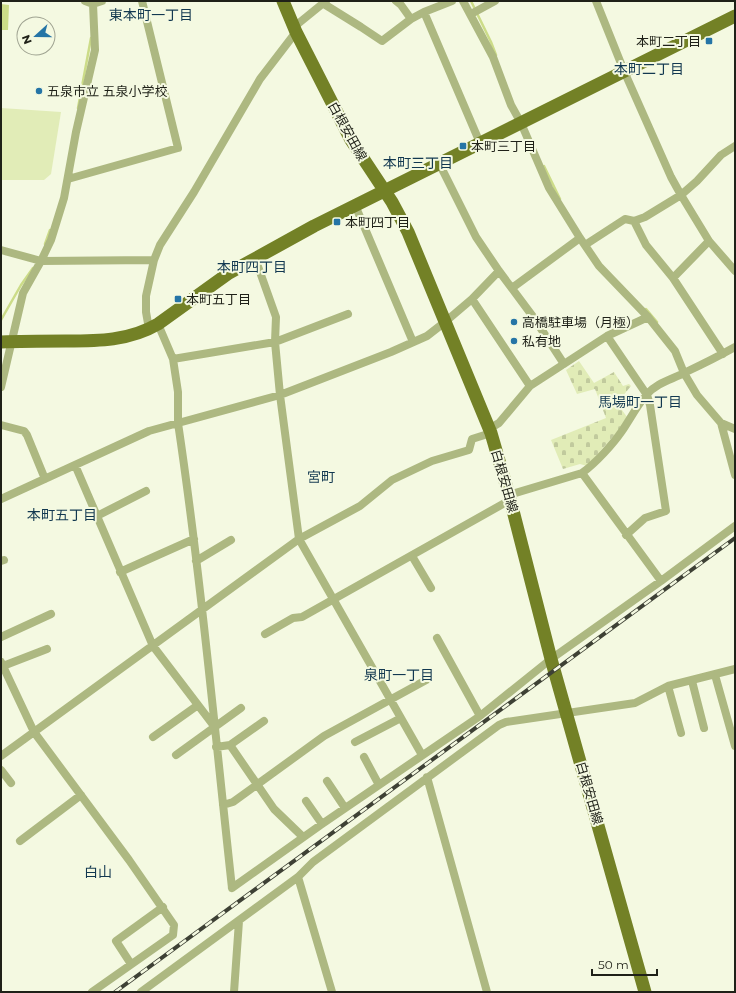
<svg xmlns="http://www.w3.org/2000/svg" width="736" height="993" viewBox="0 0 736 993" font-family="Montserrat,'Noto Sans JP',sans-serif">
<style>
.cemetery{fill:url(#cemetery-stones)}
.pitch{fill:#e1ecb7}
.water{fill:#ccdc88}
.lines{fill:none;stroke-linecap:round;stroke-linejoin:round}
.stream{stroke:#ccdc88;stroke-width:2.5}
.minor{stroke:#adb881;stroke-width:8}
.primary{stroke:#738126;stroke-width:13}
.rail-casing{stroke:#3e4135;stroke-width:4}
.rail{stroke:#f4f9e1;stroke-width:2.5;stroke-dasharray:8;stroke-linecap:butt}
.poi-dot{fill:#2575a6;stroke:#f4f9e1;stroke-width:1.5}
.labels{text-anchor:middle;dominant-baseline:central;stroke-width:4;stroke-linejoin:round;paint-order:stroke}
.poi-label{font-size:13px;fill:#1f2118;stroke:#f4f9e1;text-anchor:start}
.street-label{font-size:13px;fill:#1f2118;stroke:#f4f9e1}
.neighbourhood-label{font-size:14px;fill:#123850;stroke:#f4f9e1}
</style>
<defs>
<pattern id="cemetery-stones" width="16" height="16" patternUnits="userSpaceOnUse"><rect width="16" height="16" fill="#e1ecb7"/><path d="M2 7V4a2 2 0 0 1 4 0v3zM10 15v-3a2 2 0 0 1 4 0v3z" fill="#c1ca9d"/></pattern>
</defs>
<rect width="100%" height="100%" fill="#f4f9e1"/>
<path class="cemetery" d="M 579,361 L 594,383 L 614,372 L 623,386 L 629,384 L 631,386 L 617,403 L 627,417 L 617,432 L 587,466 L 580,464 L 563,469 L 551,440 L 606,418 L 595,389 L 577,394 L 566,370 Z"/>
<path class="pitch" d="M 1,108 L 61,112 L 51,174 L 44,180 L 1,180 Z"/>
<path class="water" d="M 1,4 L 9,5 L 8,30 L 1,30 Z"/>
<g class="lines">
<path class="stream" d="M 471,1 L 491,42 L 496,55
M 78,108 L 91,38
M 544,166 L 560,199
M 45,244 L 50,230
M 646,309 L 657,322
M 1,320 L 21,285 L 33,268"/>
<path class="minor" d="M 85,1 L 93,4 L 102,1
M 396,1 L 401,5 L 411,19
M 463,1 L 493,57 L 511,105 L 521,123 L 549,188 L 580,238 L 599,266 L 648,317 L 675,351 L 684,373 L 697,395 L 721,423 L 735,475
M 596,1 L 624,71 L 671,177 L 681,195 L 709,241 L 735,271
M 324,4 L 361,27 L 382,41 L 411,19 L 424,12 L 452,1
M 424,12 L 480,143
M 471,14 L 495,1
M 294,27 L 326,1
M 439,163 L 476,237 L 499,271 L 534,318 L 564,364
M 68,179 L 178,148 L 142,1
M 355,205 L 413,342
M 634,221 L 646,245 L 673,278 L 723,354
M 585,245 L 625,219 L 634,221 L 645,217 L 681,195 L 697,181 L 721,155 L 735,146
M 1,250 L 41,261 L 154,260
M 255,258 L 276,317 L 275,342 L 280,395 L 299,539 L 422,755
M 673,278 L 709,241
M 512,288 L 580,238
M 472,299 L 530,386
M 158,324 L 173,359 L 178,392 L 178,423 C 201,578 215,733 232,888
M 149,329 L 146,312 L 146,296 L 154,260 L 160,245 L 194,192 L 260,79 L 296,32
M 607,336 L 647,395 L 650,405 L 666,511 L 645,518 L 626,535
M 173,359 L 275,342 L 348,314
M 1,387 L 23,293 L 41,261 L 51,240 L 64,198 L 76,132 L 95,50 L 93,4
M 721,423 L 735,429
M 1,425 L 24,431 L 27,435 L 45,479
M 489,429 L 499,423 L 530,386 L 607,336 L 648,317
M 75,465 L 153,646 L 214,726
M 582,473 L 661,581
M 509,495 L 582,473 C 596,463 613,444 622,431 C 630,419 637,406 646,395 C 658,382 671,380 686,372 C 703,364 719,356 735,347
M 1,499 L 149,431 L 280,395 L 391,352 L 427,336 L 445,322 L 472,299 L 499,271
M 97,516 L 146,491
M 412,556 L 431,588
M 1,561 L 4,560
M 196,561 L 231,540
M 120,572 L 194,539
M 265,634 L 293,618 L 302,617 L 510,500
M 1,637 L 51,614
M 437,638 L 480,716
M 1,662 L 34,732 L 129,860 L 174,925 L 173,935 L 92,992
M 3,666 L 47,649
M 715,675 L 735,746
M 692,681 L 704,728
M 668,686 L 681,733
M 153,737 L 198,705
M 355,742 L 401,718
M 230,745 L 274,809 L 303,837
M 216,747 L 230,745 L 264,721
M 176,755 L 241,708
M 1,756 L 299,539 L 360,506 L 392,480 L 432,461 L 469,450 L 472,439 L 491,433
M 364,757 L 379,785
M 1,770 L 11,783
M 427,777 L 487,992
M 327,781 L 345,808
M 306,801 L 322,824
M 223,805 L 233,802 L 324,736 L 428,679
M 20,841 L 81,795
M 298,877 L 332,992
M 232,888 L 322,824 L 480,716 L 551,659 L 661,581 L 735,526
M 131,964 L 116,941 L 163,907
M 141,992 L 298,877 L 313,862 L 499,725 L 506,722 L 635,703 L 668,686 L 735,669
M 234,992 L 239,921"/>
<path class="primary" d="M 283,1 L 296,32 L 351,140 L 392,202 L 408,232 L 491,433 L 509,495 L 551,659 L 645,992
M 1,342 C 23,341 44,341 66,341 C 98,341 129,341 158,324 L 229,273 L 314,226 L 735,16"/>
<defs>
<path id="rail" d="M 115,992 L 735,538"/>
</defs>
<use href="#rail" class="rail-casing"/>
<use href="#rail" class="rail"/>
</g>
<g class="poi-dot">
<rect x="705" y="37" width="8" height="8" rx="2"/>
<circle cx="39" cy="91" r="4"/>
<rect x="459" y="142" width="8" height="8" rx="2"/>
<rect x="333" y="218" width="8" height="8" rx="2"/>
<rect x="174" y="295" width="8" height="8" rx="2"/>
<circle cx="514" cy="322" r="4"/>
<circle cx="514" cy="341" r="4"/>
</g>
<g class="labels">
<g class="poi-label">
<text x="701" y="41" text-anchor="end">本町二丁目</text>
<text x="47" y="91">五泉市立 五泉小学校</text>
<text x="471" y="146">本町三丁目</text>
<text x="345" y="222">本町四丁目</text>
<text x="186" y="299">本町五丁目</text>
<text x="522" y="322">高橋駐車場（月極）</text>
<text x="522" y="341">私有地</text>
</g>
<g class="street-label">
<text transform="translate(348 131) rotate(61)">白根安田線</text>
<text transform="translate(505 481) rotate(74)">白根安田線</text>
<text transform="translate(590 793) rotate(74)">白根安田線</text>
</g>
<g class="neighbourhood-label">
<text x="151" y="15">東本町一丁目</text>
<text x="649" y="69">本町二丁目</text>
<text x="418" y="163">本町三丁目</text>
<text x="252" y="267">本町四丁目</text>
<text x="640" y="402">馬場町一丁目</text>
<text x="321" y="477">宮町</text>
<text x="62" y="515">本町五丁目</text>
<text x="399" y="675">泉町一丁目</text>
<text x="98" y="872">白山</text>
</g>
</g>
<rect width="736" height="993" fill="none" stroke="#1f2118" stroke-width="4"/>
<g transform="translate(36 36) rotate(249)"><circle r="19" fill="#f4f9e1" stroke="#9fa391"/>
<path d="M0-3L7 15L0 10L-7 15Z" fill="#2575a6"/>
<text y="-6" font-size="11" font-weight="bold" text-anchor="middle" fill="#1f2118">N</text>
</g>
<path d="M592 969v6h65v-6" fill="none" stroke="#1f2118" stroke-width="2"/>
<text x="598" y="969" font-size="12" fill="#1f2118" stroke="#f4f9e1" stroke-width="3" paint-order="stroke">50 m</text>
</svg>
